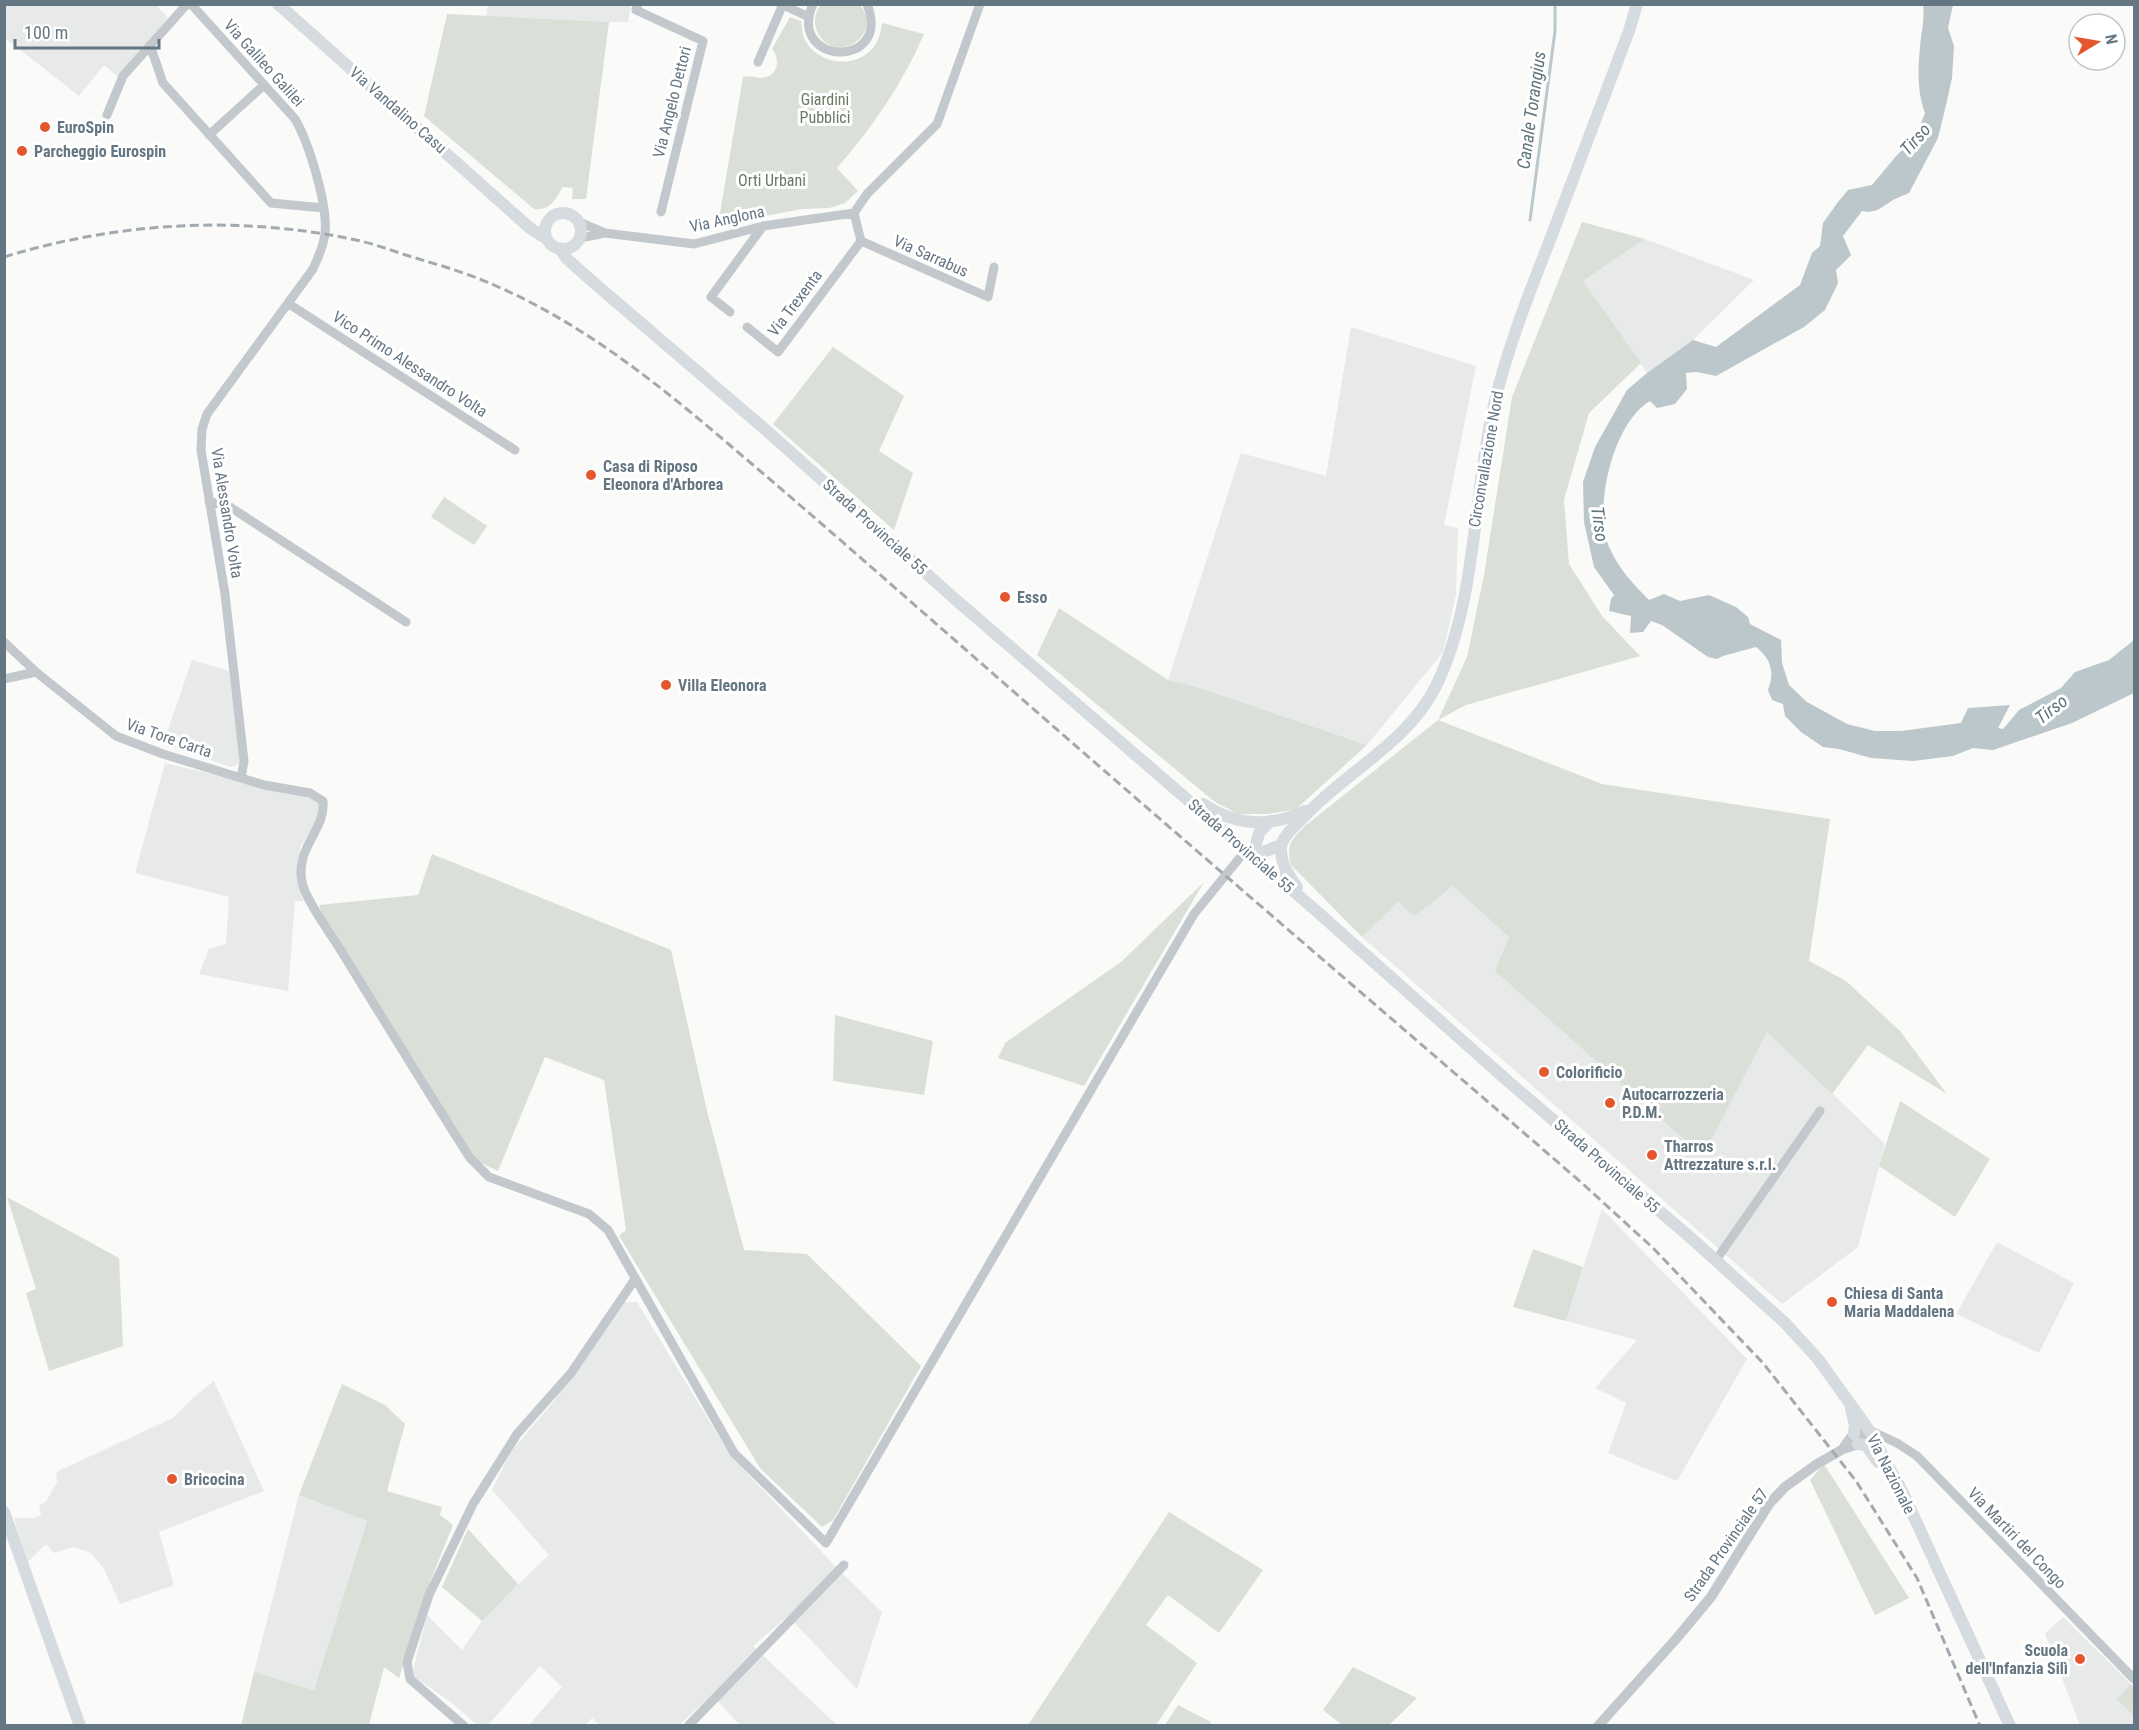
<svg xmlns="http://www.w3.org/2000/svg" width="2139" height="1730" viewBox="0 0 2139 1730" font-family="'Roboto Condensed',sans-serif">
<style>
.built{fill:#e8e9e9}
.green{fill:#dadfd7}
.water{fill:#bbc7cb}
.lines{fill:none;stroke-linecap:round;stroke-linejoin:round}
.stream{stroke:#bbc7cb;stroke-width:3}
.minor{stroke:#c3c8cc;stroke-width:9}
.tertiary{stroke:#c3c8cc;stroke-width:10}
.secondary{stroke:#d6dbdf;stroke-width:12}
.rail{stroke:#a2aab0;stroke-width:3;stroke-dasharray:9 4.5;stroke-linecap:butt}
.poi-dot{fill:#e4572e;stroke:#fff;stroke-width:2}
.labels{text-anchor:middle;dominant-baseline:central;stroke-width:6;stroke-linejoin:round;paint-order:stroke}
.street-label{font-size:16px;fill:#657683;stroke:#fff}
.park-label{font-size:16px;fill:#687a64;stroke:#fff}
.poi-label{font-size:16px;font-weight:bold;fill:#657683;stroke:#fff;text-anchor:start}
.water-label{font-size:18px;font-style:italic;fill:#60757c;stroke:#fff}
</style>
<rect width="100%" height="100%" fill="#fafaf8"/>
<path class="built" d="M 4,5 L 156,5 L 168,18 L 118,77 L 104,65 L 79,96 L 5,38 Z
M 488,5 L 631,5 L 628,22 L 609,22 L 486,16 Z
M 1645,239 L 1754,280 L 1693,340 L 1647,373 L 1583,281 Z
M 1351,327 L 1476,366 L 1444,525 L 1458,528 L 1456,595 L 1443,652 L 1367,745 L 1194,686 L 1168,680 L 1241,453 L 1326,476 Z
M 192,660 L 229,671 L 240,758 L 238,764 L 231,767 L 163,744 Z
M 165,763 L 306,796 L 320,804 L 320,817 L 300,847 L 297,875 L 303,901 L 295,901 L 288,991 L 199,974 L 209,949 L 226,944 L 229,897 L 135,873 Z
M 1453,885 L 1510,937 L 1703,1155 L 1767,1031 L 1885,1144 L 1858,1247 L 1782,1304 L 1362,937 L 1398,901 L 1415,915 Z
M 1602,1209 L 1747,1359 L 1677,1481 L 1608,1453 L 1626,1403 L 1595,1388 L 1637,1340 L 1566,1321 Z
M 1997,1242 L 2074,1283 L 2039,1353 L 1956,1314 Z
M 620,1302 L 637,1302 L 730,1455 L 837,1568 L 882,1612 L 857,1689 L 788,1616 L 753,1646 L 837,1725 L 740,1725 L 712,1695 L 679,1725 L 600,1725 L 592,1718 L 586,1725 L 529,1725 L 562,1687 L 540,1666 L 488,1725 L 477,1725 L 452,1703 L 412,1675 L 427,1615 L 462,1650 L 486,1615 L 549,1555 L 492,1490 L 510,1453 L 554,1401 Z
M 214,1381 L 264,1491 L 159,1532 L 174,1585 L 120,1604 L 103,1567 L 91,1553 L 74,1547 L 54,1553 L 46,1544 L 27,1563 L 14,1518 L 35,1518 L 41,1515 L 39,1505 L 46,1502 L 57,1482 L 56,1472 L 173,1418 L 194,1397 Z
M 299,1495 L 367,1521 L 314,1690 L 254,1672 Z
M 2063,1617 L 2134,1687 L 2134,1725 L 2080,1725 L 2045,1634 Z"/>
<path class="green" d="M 821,5 L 860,5 C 885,37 832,67 817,31 C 813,21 815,12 821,5 Z
M 447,14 L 609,22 L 586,199 L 572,199 L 573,188 L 563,187 C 555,199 551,211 534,209 L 424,116 Z
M 790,17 L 801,21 C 802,28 802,34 805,40 C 817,64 853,69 871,50 C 878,44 881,32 882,23 L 924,34 C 903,83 872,128 837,168 L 858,191 L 845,203 L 829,208 L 802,209 L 718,225 L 743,77 C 752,75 755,78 762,78 C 778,77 781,59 772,49 Z
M 1582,222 L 1645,239 L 1583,281 L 1641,363 L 1589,413 L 1564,500 L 1569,564 L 1602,616 L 1640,656 L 1466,705 L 1438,720 L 1602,784 L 1830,819 L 1809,961 L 1846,981 L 1900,1031 L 1947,1094 L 1868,1045 L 1832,1094 L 1767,1032 L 1703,1156 L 1495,971 L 1509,937 L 1453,886 L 1414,916 L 1398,902 L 1362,937 L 1291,865 C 1286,844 1291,840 1305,826 L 1438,720 L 1467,657 L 1484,575 L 1512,397 Z
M 833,347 L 904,396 L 879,451 L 913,473 L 894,530 L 773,424 Z
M 444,497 L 487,526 L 474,545 L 431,517 Z
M 1059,608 L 1168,680 L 1194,686 L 1367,745 L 1296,809 L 1268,814 L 1238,814 L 1215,802 L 1037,655 Z
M 432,854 L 671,950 L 708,1115 L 744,1250 L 807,1254 L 921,1366 L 833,1520 L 822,1527 L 760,1468 L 619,1236 L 626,1230 L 604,1080 L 545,1057 L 498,1171 L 475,1160 L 322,915 L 319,905 L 418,895 Z
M 1204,882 L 1084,1086 L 998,1058 L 1005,1043 L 1121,962 Z
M 835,1015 L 933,1041 L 924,1095 L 833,1081 Z
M 1900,1101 L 1990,1159 L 1955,1217 L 1879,1166 Z
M 7,1197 L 119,1258 L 123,1346 L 49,1371 L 26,1293 L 36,1289 Z
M 1533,1249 L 1583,1267 L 1566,1321 L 1513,1307 Z
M 342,1384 L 385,1405 L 405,1424 L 387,1491 L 442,1507 L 440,1515 L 453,1525 L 430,1582 L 399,1678 L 384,1667 L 369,1725 L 241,1726 L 254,1672 L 314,1690 L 367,1521 L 299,1495 Z
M 1824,1464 L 1909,1598 L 1875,1615 L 1810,1480 Z
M 1169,1512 L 1263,1570 L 1219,1633 L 1168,1595 L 1146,1625 L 1197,1663 L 1156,1725 L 1028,1725 Z
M 468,1529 L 518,1584 L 482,1621 L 442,1587 Z
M 1353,1667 L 1417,1698 L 1389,1725 L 1342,1725 L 1323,1710 Z
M 2131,1684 L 2134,1688 L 2134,1716 L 2117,1699 Z
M 1178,1705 L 1211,1722 L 1209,1725 L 1165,1725 Z"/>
<path class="water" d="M 1923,5 L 1953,5 L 1948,28 L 1954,46 L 1952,78 L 1946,105 L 1938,138 L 1909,193 C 1905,195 1899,197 1895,199 C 1882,206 1878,214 1862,211 L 1843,236 L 1851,255 L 1836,270 L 1838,283 L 1825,310 L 1804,327 L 1716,376 L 1697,372 L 1686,373 L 1687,389 L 1675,404 L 1657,408 L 1650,401 C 1613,422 1592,510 1610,549 C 1619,569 1634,585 1649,600 L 1664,594 L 1680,601 L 1709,595 L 1736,607 L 1748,617 L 1750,624 L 1781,640 L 1782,663 L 1789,685 L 1807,702 L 1847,724 L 1875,731 L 1901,731 L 1961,723 L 1968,708 L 2010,705 L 1998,728 L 2003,729 L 2019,710 L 2061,688 L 2075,672 L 2109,660 L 2134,640 L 2134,693 L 2072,723 L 1993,750 L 1973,748 L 1953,756 L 1913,761 L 1871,758 L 1839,749 L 1823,747 L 1801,732 L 1785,716 L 1783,704 L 1772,700 L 1768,690 C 1775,672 1771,659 1756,647 L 1723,656 L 1717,659 L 1708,657 L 1662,625 L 1651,621 L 1643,632 L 1630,633 L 1631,616 L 1609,611 L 1611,599 L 1614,595 L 1594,567 L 1584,522 L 1583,482 L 1595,447 L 1627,390 L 1647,373 L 1693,340 L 1716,347 L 1800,285 L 1812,253 L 1820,246 L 1823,223 L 1838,202 L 1848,190 L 1872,185 L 1897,155 L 1915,138 L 1925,113 C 1917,92 1918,69 1920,47 C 1921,33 1925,19 1923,5 Z"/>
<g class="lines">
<path class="stream" d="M 1530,220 L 1555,31 L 1555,4"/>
<path class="minor" d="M 191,4 L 295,119 C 309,143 328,205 325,233 C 324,246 318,257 313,269 L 207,414 L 202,429 L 201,450 L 225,594 L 244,761 L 241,778
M 638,4 L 636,10 L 703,41 L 661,212
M 813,4 C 786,66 893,70 867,4
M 783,5 L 809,17
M 150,45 L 163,83 L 271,203 L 324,208
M 758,62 L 783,4
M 107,115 L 123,76 L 187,4
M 209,135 L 264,85
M 854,213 L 867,194 L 937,124 L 980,4
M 854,213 L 861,241 L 988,297 L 994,267
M 579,222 L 605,233 L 694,244 L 763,226 L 854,213
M 580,238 L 605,233
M 289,304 L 515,450
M 730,312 L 711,297 L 763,226
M 747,327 L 778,352 L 861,241
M 209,502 L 227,505 L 406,622
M 4,642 L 36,672 L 116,736 L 163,754 L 241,778 L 264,785 L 310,793 L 323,801 C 326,830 295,847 302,882 C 305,899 330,933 340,949 C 383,1019 426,1089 470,1158 L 489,1177 L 589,1214 L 608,1230 L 734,1453 L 826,1543 L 1194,914 L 1246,850
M 4,679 L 36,672
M 1716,1260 L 1820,1111
M 1869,1430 L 1897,1443 L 1917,1456 L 2134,1679
M 464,1726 L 410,1679 L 407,1662 L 429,1595 L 473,1504 L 517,1434 L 571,1373 L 635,1279
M 688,1726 L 844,1565"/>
<path class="tertiary" d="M 1598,1726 L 1676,1639 L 1711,1597 L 1769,1504 L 1785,1487 L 1817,1464 L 1843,1449 L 1858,1444 L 1867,1437 L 1869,1430 C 1855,1428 1850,1438 1843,1449"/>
<path class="secondary" d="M 278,4 L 531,229 L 546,238
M545 231a18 18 0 1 1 36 0a18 18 0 1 1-36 0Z
M 560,249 L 567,259 L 593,282 L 767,431 L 955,599 L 1313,908 L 1510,1083 L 1691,1238 L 1785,1323 L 1818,1359 L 1869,1430 L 1903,1493 L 2010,1726
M 1203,804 C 1236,826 1269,828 1305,811
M 1281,845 C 1280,862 1287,873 1297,887
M 1253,856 L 1281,845 C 1286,832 1295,827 1304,817 C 1345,772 1408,743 1436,686 C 1478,599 1472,497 1494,405 C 1508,345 1531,289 1553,232 C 1578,165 1604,98 1629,31 L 1637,4
M 1253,856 L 1259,833 L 1270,821
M 1851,1409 L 1855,1425 L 1854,1434
M 1858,1444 L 1866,1445 L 1878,1462
M 4,1512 L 80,1726"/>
<path class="rail" d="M 4,257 C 118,222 240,215 356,240 C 375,244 393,251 412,257 C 439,265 467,273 494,285 C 589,326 668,392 746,459 C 817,519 887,581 957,642 C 1164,824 1374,1003 1583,1184 L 1653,1248 L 1763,1363 L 1856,1481 L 1917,1578 L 1980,1726"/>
</g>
<g class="poi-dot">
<circle cx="45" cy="127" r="6"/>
<circle cx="22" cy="151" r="6"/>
<circle cx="591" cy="475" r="6"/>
<circle cx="1005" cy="597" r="6"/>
<circle cx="666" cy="685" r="6"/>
<circle cx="1544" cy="1072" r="6"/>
<circle cx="1610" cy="1103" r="6"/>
<circle cx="1652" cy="1155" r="6"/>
<circle cx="1832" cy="1302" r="6"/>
<circle cx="172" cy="1479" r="6"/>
<circle cx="2080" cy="1659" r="6"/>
</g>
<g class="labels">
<g class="street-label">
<text transform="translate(264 63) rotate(48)">Via Galileo Galilei</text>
<text transform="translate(672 102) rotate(-76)">Via Angelo Dettori</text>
<text transform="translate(398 110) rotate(41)">Via Vandalino Casu</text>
<text transform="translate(727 219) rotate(-12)">Via Anglona</text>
<text transform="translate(931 256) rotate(24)">Via Sarrabus</text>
<text transform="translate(795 303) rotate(-53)">Via Trexenta</text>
<text transform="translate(410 364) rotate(33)">Vico Primo Alessandro Volta</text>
<text transform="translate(1486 459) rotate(-80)">Circonvallazione Nord</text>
<text transform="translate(227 513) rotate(81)">Via Alessandro Volta</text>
<text transform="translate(875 527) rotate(42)">Strada Provinciale 55</text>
<text transform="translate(169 738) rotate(19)">Via Tore Carta</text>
<text transform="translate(1241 846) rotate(41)">Strada Provinciale 55</text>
<text transform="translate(1607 1166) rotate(41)">Strada Provinciale 55</text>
<text transform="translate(1891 1474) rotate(63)">Via Nazionale</text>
<text transform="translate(2017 1538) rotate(46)">Via Martiri del Congo</text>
<text transform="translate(1726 1545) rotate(-55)">Strada Provinciale 57</text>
</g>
<g class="park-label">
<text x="825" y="99">Giardini<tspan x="825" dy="18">Pubblici</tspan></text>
<text x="772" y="180">Orti Urbani</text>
</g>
<g class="poi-label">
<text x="57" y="127">EuroSpin</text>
<text x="34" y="151">Parcheggio Eurospin</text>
<text x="603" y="466">Casa di Riposo<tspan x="603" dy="18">Eleonora d'Arborea</tspan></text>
<text x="1017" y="597">Esso</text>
<text x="678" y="685">Villa Eleonora</text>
<text x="1556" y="1072">Colorificio</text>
<text x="1622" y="1094">Autocarrozzeria<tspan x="1622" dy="18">P.D.M.</tspan></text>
<text x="1664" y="1146">Tharros<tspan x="1664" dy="18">Attrezzature s.r.l.</tspan></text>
<text x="1844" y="1293">Chiesa di Santa<tspan x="1844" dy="18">Maria Maddalena</tspan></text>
<text x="184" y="1479">Bricocina</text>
<text x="2068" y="1650" text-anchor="end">Scuola<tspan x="2068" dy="18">dell'Infanzia Silì</tspan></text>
</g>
<g class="water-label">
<text transform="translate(1531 110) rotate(-82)">Canale Torangius</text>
<text transform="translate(1915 139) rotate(-48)">Tirso</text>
<text transform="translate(1600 524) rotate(82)">Tirso</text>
<text transform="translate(2051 709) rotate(-38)">Tirso</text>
</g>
</g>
<rect width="2139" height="1730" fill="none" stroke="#657683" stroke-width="12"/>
<g transform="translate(2097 42) rotate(79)"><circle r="28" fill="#ffffff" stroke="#c1c8cd" stroke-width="1.5"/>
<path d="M0-4.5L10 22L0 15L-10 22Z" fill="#e4572e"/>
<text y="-9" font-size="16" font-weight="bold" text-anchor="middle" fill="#657683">N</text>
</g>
<path d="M15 39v9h144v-9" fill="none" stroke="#657683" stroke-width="3"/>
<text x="24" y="39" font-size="18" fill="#657683" stroke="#ffffff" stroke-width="4.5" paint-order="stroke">100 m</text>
</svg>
